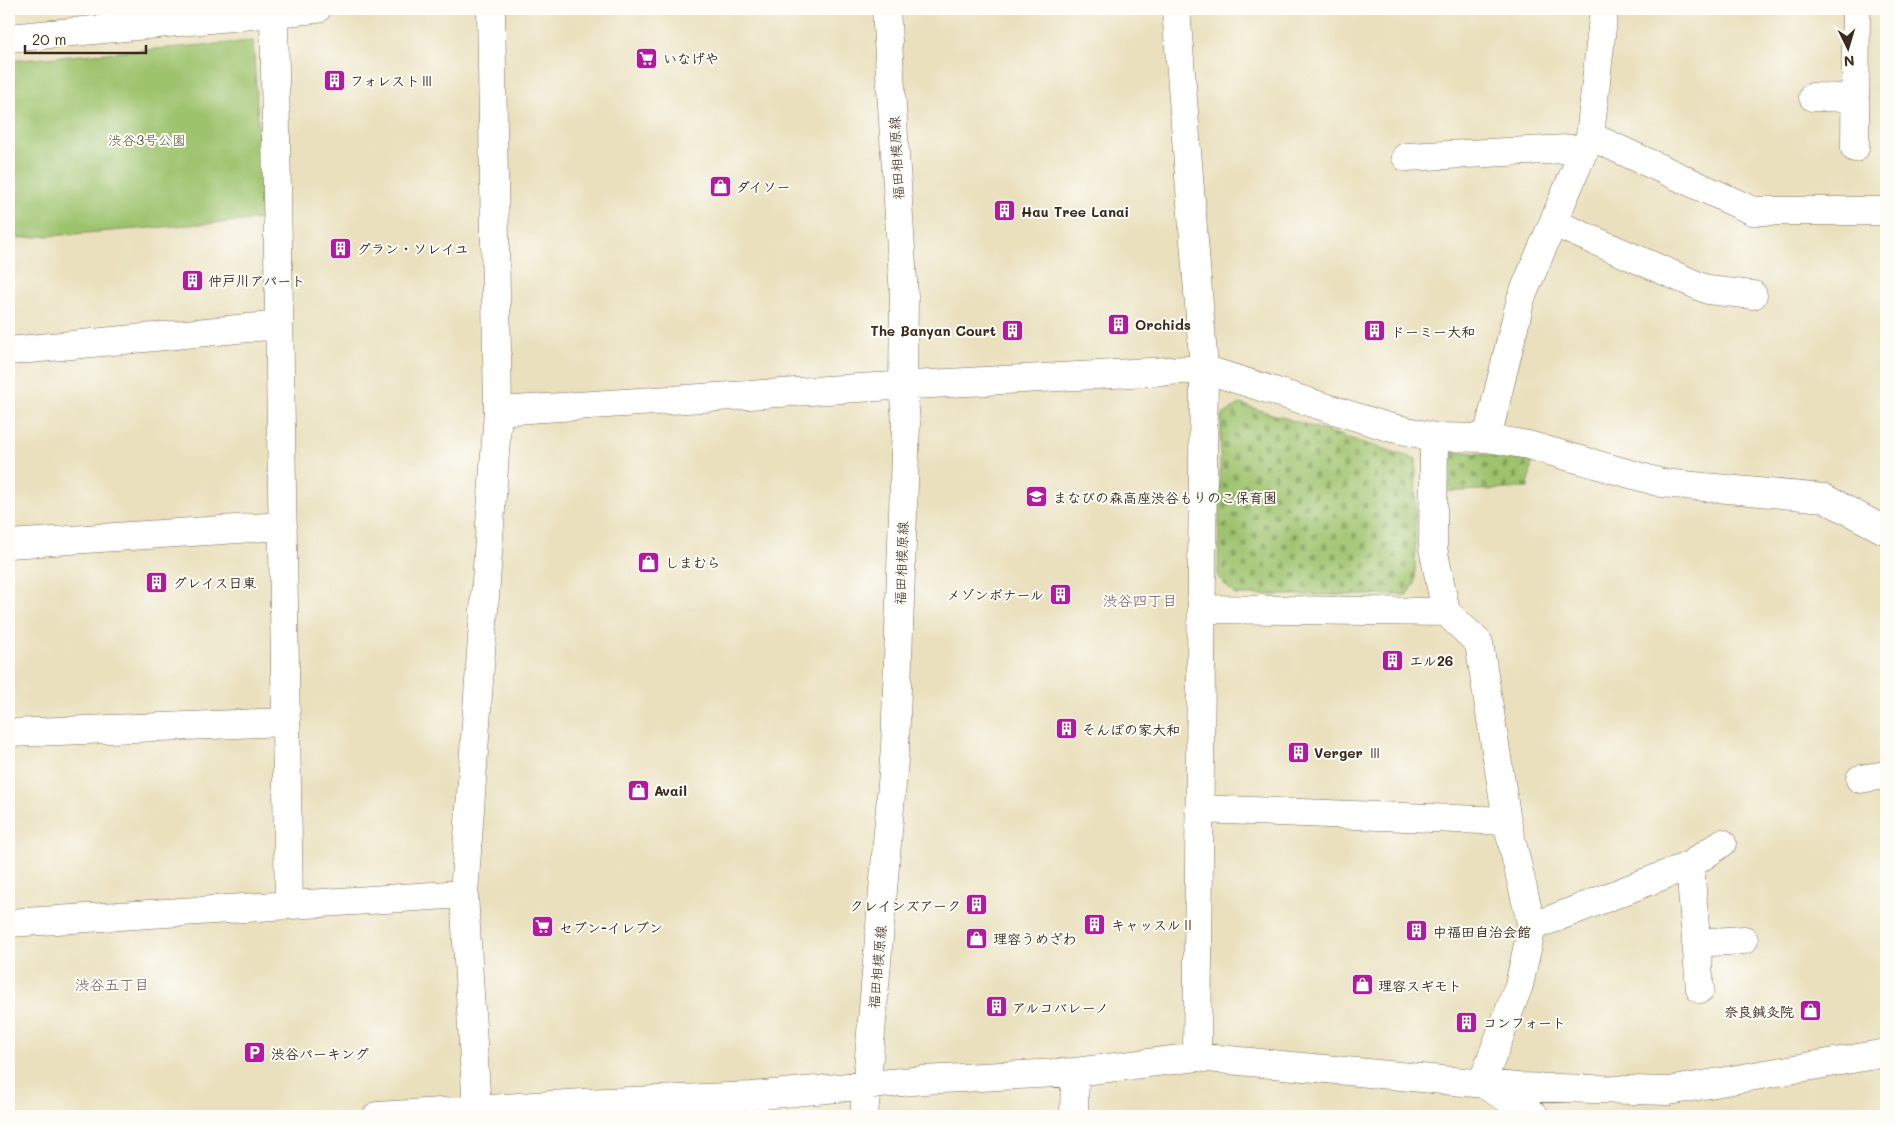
<svg xmlns="http://www.w3.org/2000/svg" width="1895" height="1125" viewBox="0 0 1895 1125" font-family="Mali,'Klee One',sans-serif">
<style>
.cemetery{fill:url(#cemetery-stones);stroke:#6c7646}
.park{fill:#9ec36d;stroke:#6c7646}
.lines{fill:none;stroke-linecap:round;stroke-linejoin:round}
.minor-casing{stroke:#786a56;stroke-width:29}
.minor{stroke:#fff;stroke-width:28}
.labels{text-anchor:middle;dominant-baseline:central;stroke-width:4;stroke-linejoin:round;paint-order:stroke}
.poi-label{font-size:14px;font-weight:bold;fill:#3b2a1e;stroke:#fdfcf7;text-anchor:start}
.park-label{font-size:14px;fill:#595836;stroke:#fdfcf7}
.street-label{font-size:14px;fill:#3b2a1e;stroke:#fdfcf7}
.neighbourhood-label{font-size:15px;fill:#725556;stroke:#fdfcf7}
</style>
<defs>
<pattern id="cemetery-stones" width="16" height="16" patternUnits="userSpaceOnUse" patternTransform="scale(1.25)"><rect width="16" height="16" fill="#9ec36d"/><path d="M2 7V4a2 2 0 0 1 4 0v3zM10 15v-3a2 2 0 0 1 4 0v3z" fill="#829f59"/></pattern>
</defs>
<rect width="100%" height="100%" fill="#fdfcf7"/>
<filter id="ink" filterUnits="userSpaceOnUse"><feTurbulence type="fractalNoise" baseFrequency=".02" numOctaves="2"/><feDisplacementMap in="SourceGraphic" scale="10" xChannelSelector="R" yChannelSelector="G"/><feConvolveMatrix kernelMatrix="1 2 1 2 8 2 1 2 1" color-interpolation-filters="sRGB"/></filter>
<filter id="wash" filterUnits="userSpaceOnUse"><feTurbulence type="fractalNoise" baseFrequency=".0096" numOctaves="4" result="noise"/><feDisplacementMap in="SourceGraphic" scale="20" xChannelSelector="R" yChannelSelector="G"/><feGaussianBlur stdDeviation="1.12" result="paint"/><feColorMatrix in="noise" values="0 0 0 0 0 0 0 0 0 0 0 0 0 0 0 0 0 1.4 0 .05"/><feComposite in="paint" operator="in"/></filter>
<g filter="url(#wash)">
<rect width="100%" height="100%" fill="#eae0bd"/>
<path class="cemetery" d="M 1240,404 L 1416,459 L 1415,584 L 1407,595 L 1235,595 L 1218,577 L 1221,416 Z
M 1449,450 L 1532,461 L 1528,488 L 1439,492 L 1441,454 Z"/>
<path class="park" d="M 253,41 L 264,219 L 9,239 L 9,61 Z"/>
</g>
<g filter="url(#ink)">
<g class="lines">
<defs>
<path id="minor" d="M 1176,9 L 1204,369 L 1197,1057
M 274,13 L 289,905
M 9,38 L 317,9
M 1813,97 L 1855,98
M 1590,136 L 1753,211 L 1886,211
M 1855,148 L 1856,9
M 1406,157 L 1586,148
M 1554,223 L 1708,290 L 1753,295
M 9,351 L 279,325
M 498,411 L 858,388 L 1204,369 L 1388,427 L 1434,437 L 1433,548 L 1446,612 L 1479,643 L 1507,821 L 1532,927 L 1519,985 L 1482,1083 L 1535,1116
M 1434,437 L 1487,438 L 1528,445 L 1662,483 L 1824,498 L 1886,531
M 1487,438 L 1521,298 L 1590,136 L 1604,9
M 9,544 L 283,526
M 1202,609 L 1446,612
M 9,733 L 286,722
M 1860,779 L 1886,775
M 1199,809 L 1507,821
M 1690,865 L 1700,989
M 9,923 L 464,894
M 1532,927 L 1690,865 L 1722,843
M 1696,943 L 1744,940
M 477,1110 L 464,894 L 498,411 L 491,9
M 377,1116 L 583,1103 L 752,1096 L 923,1080 L 1075,1072 L 1197,1057 L 1517,1087 L 1669,1091 L 1886,1053
M 864,1116 L 895,748 L 906,423 L 903,385 L 904,297 L 886,9
M 1074,1116 L 1075,1072"/>
</defs>
<use href="#minor" class="minor-casing"/>
<use href="#minor" class="minor"/>
</g>
</g>
<defs>
<symbol id="supermarket-square" viewBox="-11 -11 22 22"><rect x="-9" y="-9" width="18" height="18" rx="4" fill="#b5179e" stroke="#fdfcf7"/><path d="M-6-5.5h2.5l.6 2H6L4.5 2H-2.5L-4.4-4H-6ZM-1.5 3.2a1.3 1.3 0 1 0 .1 0ZM3 3.2a1.3 1.3 0 1 0 .1 0Z" fill="#fff"/></symbol>
<symbol id="building-square" viewBox="-11 -11 22 22"><rect x="-9" y="-9" width="18" height="18" rx="4" fill="#b5179e" stroke="#fdfcf7"/><path d="M-4-6H4V6H1V3H-1V6H-4ZM-2.5-4.3h1.7v1.8h-1.7ZM.8-4.3h1.7v1.8H.8ZM-2.5-1h1.7V.8h-1.7ZM.8-1h1.7V.8H.8Z" fill="#fff"/></symbol>
<symbol id="shop-square" viewBox="-11 -11 22 22"><rect x="-9" y="-9" width="18" height="18" rx="4" fill="#b5179e" stroke="#fdfcf7"/><path d="M-5-2.5h2.3a2.7 3.5 0 0 1 5.4 0H5L5.5 6h-11ZM-1.5-2.5h3a1.5 2.3 0 0 0-3 0Z" fill="#fff"/></symbol>
<symbol id="school-square" viewBox="-11 -11 22 22"><rect x="-9" y="-9" width="18" height="18" rx="4" fill="#b5179e" stroke="#fdfcf7"/><path d="M0-5L7-2L0 1L-7-2ZM-4 1L0 2.5L4 1V4Q0 6-4 4Z" fill="#fff"/></symbol>
<symbol id="parking-square" viewBox="-11 -11 22 22"><rect x="-9" y="-9" width="18" height="18" rx="4" fill="#b5179e" stroke="#fdfcf7"/><path d="M-3.5-5.5H1a3.5 3.5 0 0 1 0 7H-1V5.5H-3.5ZM-1-3.4V-.6H.8a1.4 1.4 0 0 0 0-2.8Z" fill="#fff"/></symbol>
</defs>
<g fill-rule="evenodd">
<use href="#supermarket-square" x="634" y="46" width="25" height="25"/>
<use href="#building-square" x="322" y="68" width="25" height="25"/>
<use href="#shop-square" x="708" y="174" width="25" height="25"/>
<use href="#building-square" x="992" y="198" width="25" height="25"/>
<use href="#building-square" x="328" y="236" width="25" height="25"/>
<use href="#building-square" x="180" y="268" width="25" height="25"/>
<use href="#building-square" x="1106" y="312" width="25" height="25"/>
<use href="#building-square" x="1000" y="318" width="25" height="25"/>
<use href="#building-square" x="1362" y="318" width="25" height="25"/>
<use href="#school-square" x="1024" y="484" width="25" height="25"/>
<use href="#shop-square" x="636" y="550" width="25" height="25"/>
<use href="#building-square" x="144" y="570" width="25" height="25"/>
<use href="#building-square" x="1048" y="582" width="25" height="25"/>
<use href="#building-square" x="1380" y="648" width="25" height="25"/>
<use href="#building-square" x="1054" y="716" width="25" height="25"/>
<use href="#building-square" x="1286" y="740" width="25" height="25"/>
<use href="#shop-square" x="626" y="778" width="25" height="25"/>
<use href="#building-square" x="964" y="892" width="25" height="25"/>
<use href="#building-square" x="1082" y="912" width="25" height="25"/>
<use href="#supermarket-square" x="530" y="914" width="25" height="25"/>
<use href="#building-square" x="1404" y="918" width="25" height="25"/>
<use href="#shop-square" x="964" y="926" width="25" height="25"/>
<use href="#shop-square" x="1350" y="972" width="25" height="25"/>
<use href="#building-square" x="984" y="994" width="25" height="25"/>
<use href="#shop-square" x="1798" y="998" width="25" height="25"/>
<use href="#building-square" x="1454" y="1010" width="25" height="25"/>
<use href="#parking-square" x="242" y="1040" width="25" height="25"/>
</g>
<g class="labels">
<g class="poi-label">
<text x="663" y="58">いなげや</text>
<text x="350" y="80">フォレストⅢ</text>
<text x="736" y="186">ダイソー</text>
<text x="1021" y="211">Hau Tree Lanai</text>
<text x="357" y="248">グラン・ソレイユ</text>
<text x="208" y="280">仲戸川アパート</text>
<text x="1135" y="324">Orchids</text>
<text x="996" y="330" text-anchor="end">The Banyan Court</text>
<text x="1391" y="331">ドーミー大和</text>
<text x="1053" y="497">まなびの森高座渋谷もりのこ保育園</text>
<text x="665" y="562">しまむら</text>
<text x="173" y="582">グレイス日東</text>
<text x="1044" y="594" text-anchor="end">メゾンボナール</text>
<text x="1409" y="660">エル26</text>
<text x="1082" y="729">そんぽの家大和</text>
<text x="1314" y="752">Verger Ⅲ</text>
<text x="654" y="790">Avail</text>
<text x="961" y="905" text-anchor="end">クレインズアーク</text>
<text x="1111" y="924">キャッスルⅡ</text>
<text x="559" y="927">セブン-イレブン</text>
<text x="1433" y="931">中福田自治会館</text>
<text x="993" y="938">理容うめざわ</text>
<text x="1378" y="985">理容スギモト</text>
<text x="1012" y="1007">アルコバレーノ</text>
<text x="1794" y="1011" text-anchor="end">奈良鍼灸院</text>
<text x="1483" y="1022">コンフォート</text>
<text x="271" y="1053">渋谷パーキング</text>
</g>
<g class="park-label">
<text x="147" y="139">渋谷3号公園</text>
</g>
<g class="street-label">
<text transform="translate(896 158) rotate(-93)">福田相模原線</text>
<text transform="translate(901 563) rotate(-88)">福田相模原線</text>
<text transform="translate(877 967) rotate(-85)">福田相模原線</text>
</g>
<g class="neighbourhood-label">
<text x="1140" y="600">渋谷四丁目</text>
<text x="112" y="984">渋谷五丁目</text>
</g>
</g>
<rect width="1895" height="1125" fill="none" stroke="#fdfcf7" stroke-width="30"/>
<g transform="translate(1848 48) rotate(175)" stroke="#fdfcf7" stroke-width="4" paint-order="stroke">
<path d="M0-4L9 19L0 12L-9 19Z" fill="#3b2a1e"/>
<text y="-8" font-size="14" font-weight="bold" text-anchor="middle" fill="#3b2a1e">N</text>
</g>
<path d="M25 45v8h121v-8" fill="none" stroke="#3b2a1e" stroke-width="2.5"/>
<text x="32" y="45" font-size="15" fill="#3b2a1e" stroke="#fdfcf7" stroke-width="4" paint-order="stroke">20 m</text>
</svg>
